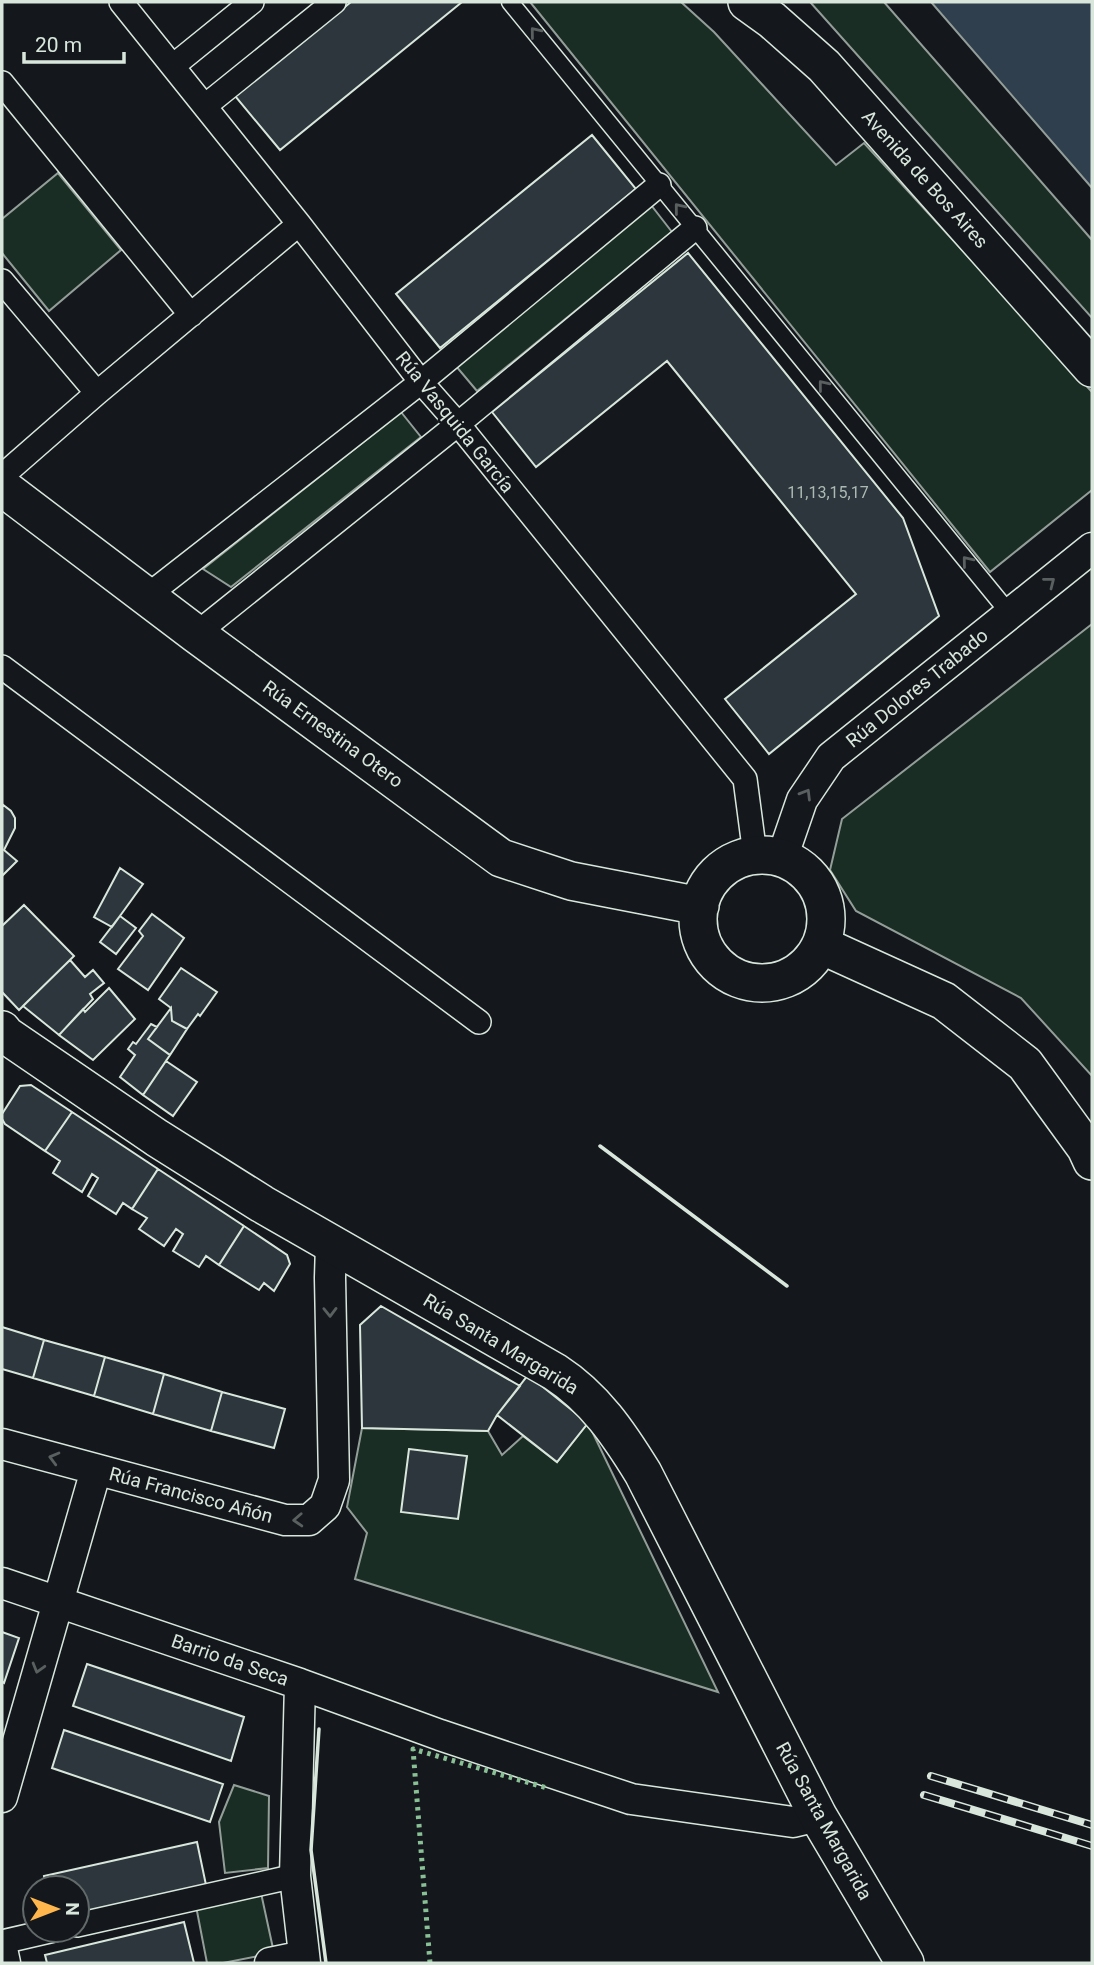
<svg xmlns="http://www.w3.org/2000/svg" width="1094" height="1965" viewBox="0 0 1094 1965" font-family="Roboto,sans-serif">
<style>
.green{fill:#1a2d24;stroke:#939e99;stroke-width:2}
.water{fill:#2f3f4d;stroke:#939e99;stroke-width:2}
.building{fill:#2c363c;stroke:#d8e6dc;stroke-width:2}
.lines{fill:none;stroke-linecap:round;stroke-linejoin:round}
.service-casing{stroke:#d8e6dc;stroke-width:19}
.pedestrian-casing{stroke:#d8e6dc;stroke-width:26}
.minor-casing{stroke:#d8e6dc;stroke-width:33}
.tertiary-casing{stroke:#d8e6dc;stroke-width:40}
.service{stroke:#14181c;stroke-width:16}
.pedestrian{stroke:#14181c;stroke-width:23}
.minor{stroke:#14181c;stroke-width:30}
.tertiary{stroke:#14181c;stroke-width:37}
.rail-casing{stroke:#d8e6dc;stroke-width:8}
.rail{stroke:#14181c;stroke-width:5;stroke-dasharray:16;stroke-linecap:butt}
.hedge{stroke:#8ac095;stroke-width:5;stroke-dasharray:3.5 5;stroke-linecap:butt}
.wall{stroke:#d8e6dc;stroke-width:3.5}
.oneway{stroke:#59605f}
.labels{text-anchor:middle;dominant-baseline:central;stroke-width:5;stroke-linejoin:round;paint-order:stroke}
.number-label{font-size:16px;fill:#adbab4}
.street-label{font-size:19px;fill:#d8e6dc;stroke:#14181c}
</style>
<rect width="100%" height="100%" fill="#14181c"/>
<path class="green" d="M 530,2 L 681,2 L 714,32 L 836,165 L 864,143 L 1092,392 L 1092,490 L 990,572 Z
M 810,2 L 884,2 L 1092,240 L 1092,318 Z
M 58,173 L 121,250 L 49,311 L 2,253 L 2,219 Z
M 651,205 L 672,232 L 477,391 L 455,365 Z
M 401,412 L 421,437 L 231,587 L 203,569 Z
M 1092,624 L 1092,1076 L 1021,998 L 856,911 L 830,870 L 842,819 Z
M 588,1423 L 718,1692 L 355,1579 L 367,1533 L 347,1507 L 362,1428 L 488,1431 L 502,1455 L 523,1436 L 557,1462 Z
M 234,1785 L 269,1796 L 268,1868 L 225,1873 L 219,1822 Z
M 261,1893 L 274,1953 L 223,1963 L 207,1963 L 196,1906 Z"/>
<path class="water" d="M 931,2 L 1092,2 L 1092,188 Z"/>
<path class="building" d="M 351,2 L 462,2 L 280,150 L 235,96 Z
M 592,135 L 636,189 L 440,348 L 396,294 Z
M 688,253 L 903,518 L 939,616 L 769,754 L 725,699 L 856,594 L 667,361 L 536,467 L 492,412 Z
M 2,804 L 11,811 L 15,818 L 15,828 L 4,850 L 17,861 L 2,876 Z
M 120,868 L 143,884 L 112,927 L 94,917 Z
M 24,905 L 74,956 L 19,1010 L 2,992 L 2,926 Z
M 152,914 L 184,938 L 148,990 L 118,969 L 143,936 L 139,931 Z
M 120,916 L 136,928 L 116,954 L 100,942 Z
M 70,960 L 85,977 L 93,970 L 104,983 L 90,994 L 93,999 L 59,1035 L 23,1006 Z
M 181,968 L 217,992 L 200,1016 L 198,1014 L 187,1029 L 172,1021 L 171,1008 L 159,999 Z
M 109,988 L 135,1019 L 93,1060 L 59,1035 L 83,1009 L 85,1012 Z
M 171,1008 L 172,1021 L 187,1029 L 170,1055 L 148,1039 Z
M 151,1024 L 157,1027 L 148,1039 L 170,1055 L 143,1095 L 120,1077 L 135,1055 L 128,1049 L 133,1042 L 136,1044 Z
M 166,1061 L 197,1082 L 173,1116 L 143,1095 Z
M 31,1085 L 72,1112 L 45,1151 L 5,1124 L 2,1119 L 2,1114 L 20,1086 Z
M 72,1112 L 158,1169 L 132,1209 L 123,1203 L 116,1214 L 88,1196 L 98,1178 L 92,1174 L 82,1192 L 53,1173 L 60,1161 L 45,1151 Z
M 158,1169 L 244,1226 L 219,1265 L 206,1256 L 199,1267 L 173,1251 L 183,1234 L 176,1229 L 164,1246 L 139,1229 L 147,1218 L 132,1209 Z
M 244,1226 L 287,1255 L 290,1264 L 274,1291 L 264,1283 L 259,1290 L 219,1265 Z
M 381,1306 L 520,1386 L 497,1415 L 488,1431 L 362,1428 L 360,1325 Z
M 2,1327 L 44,1340 L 33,1378 L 2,1369 Z
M 44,1340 L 105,1357 L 94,1396 L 33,1378 Z
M 105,1357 L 164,1374 L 153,1414 L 94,1396 Z
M 164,1374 L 222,1392 L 211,1431 L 153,1414 Z
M 528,1375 L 588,1423 L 557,1462 L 497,1415 Z
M 222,1392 L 285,1409 L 274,1448 L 211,1431 Z
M 409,1449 L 467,1456 L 458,1519 L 401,1512 Z
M 2,1632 L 19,1638 L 4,1683 L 2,1682 Z
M 87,1664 L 244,1717 L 231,1761 L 73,1706 Z
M 64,1730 L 223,1784 L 210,1822 L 52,1768 Z
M 197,1842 L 206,1885 L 77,1914 L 77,1888 L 46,1888 L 44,1876 Z
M 184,1922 L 194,1963 L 47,1963 L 45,1955 Z"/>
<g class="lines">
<defs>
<path id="service" d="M 510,2 L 1010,614"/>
<path id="pedestrian" d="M 121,2 L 299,224 L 421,382 L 458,424 L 745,779 L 755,855
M 173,66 L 252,2
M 2,83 L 191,315
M 205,106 L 334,2
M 2,281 L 97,393
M 2,476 L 97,393 L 299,224
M 147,596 L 421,382 L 659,185
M 196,634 L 458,424 L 695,228
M 2,667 L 479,1022
M 77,1925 L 295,1876
M 2,1942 L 54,1930"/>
<path id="minor" d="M 782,858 L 802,800 L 831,757 L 1092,548
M 2,1444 L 285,1520 L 309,1520 L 325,1506 L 334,1480 L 330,1278 L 331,1244
M 2,1583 L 300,1684 L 295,1876 L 305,1963
M 300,1684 L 440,1735 L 631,1799 L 793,1822 L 818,1816
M 2,1797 L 96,1470
M 2,1949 L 5,1963
M 270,1963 L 304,1956"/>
<path id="tertiary" d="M 747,2 L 772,20 L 824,66 L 1092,368
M 2,487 L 196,634 L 501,858 L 571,881 L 700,906
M698 919a64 64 0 1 1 128 0a64 64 0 1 1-128 0Z
M 821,945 L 944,1001 L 1025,1064 L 1086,1148 L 1092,1161
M 2,1030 L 6,1035 L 157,1138 L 262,1204 L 555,1372 C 595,1398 619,1434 643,1473 L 818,1816 L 905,1963"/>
</defs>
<use href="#service" class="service-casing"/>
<use href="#pedestrian" class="pedestrian-casing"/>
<use href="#minor" class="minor-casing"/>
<use href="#tertiary" class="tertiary-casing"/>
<use href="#service" class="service"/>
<use href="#pedestrian" class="pedestrian"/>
<use href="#minor" class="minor"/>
<use href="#tertiary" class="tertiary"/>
<defs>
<path id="rail" d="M 931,1776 L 1092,1825
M 924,1795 L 1092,1846"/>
</defs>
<use href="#rail" class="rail-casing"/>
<use href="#rail" class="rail"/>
<path class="hedge" d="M 430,1963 L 413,1749 L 547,1788"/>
<path class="wall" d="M 600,1146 L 787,1286
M 319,1729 L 311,1850 L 326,1963"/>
</g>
<defs><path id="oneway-chevron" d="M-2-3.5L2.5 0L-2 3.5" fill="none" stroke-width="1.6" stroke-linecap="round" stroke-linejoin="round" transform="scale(1.75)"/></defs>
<g class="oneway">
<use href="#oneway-chevron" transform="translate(535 32) rotate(-129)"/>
<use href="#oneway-chevron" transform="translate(679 208) rotate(-129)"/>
<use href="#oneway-chevron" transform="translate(823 385) rotate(-129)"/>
<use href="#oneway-chevron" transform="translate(967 561) rotate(-129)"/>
<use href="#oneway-chevron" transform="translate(1050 582) rotate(-38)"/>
<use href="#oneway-chevron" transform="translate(806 794) rotate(-59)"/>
<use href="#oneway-chevron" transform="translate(330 1312) rotate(89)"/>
<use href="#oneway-chevron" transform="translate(54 1458) rotate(-165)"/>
<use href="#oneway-chevron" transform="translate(298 1520) rotate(177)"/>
<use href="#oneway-chevron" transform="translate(38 1668) rotate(106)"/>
</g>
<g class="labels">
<g class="number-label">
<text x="828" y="492">11,13,15,17</text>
</g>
<g class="street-label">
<text transform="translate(925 179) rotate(48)">Avenida de Bos Aires</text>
<text transform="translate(455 422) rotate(51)">Rúa Vasquida García</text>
<text transform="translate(917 688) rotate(-39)">Rúa Dolores Trabado</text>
<text transform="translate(333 734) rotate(36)">Rúa Ernestina Otero</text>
<text transform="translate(501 1344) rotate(31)">Rúa Santa Margarida</text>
<text transform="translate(191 1495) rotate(15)">Rúa Francisco Añón</text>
<text transform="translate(230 1660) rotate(19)">Barrio da Seca</text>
<text transform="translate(824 1821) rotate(61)">Rúa Santa Margarida</text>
</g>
</g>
<rect width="1094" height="1965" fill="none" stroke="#d8e6dc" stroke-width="7"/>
<g transform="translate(56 1909) rotate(90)"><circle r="33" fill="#14181c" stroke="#626a69" stroke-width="2"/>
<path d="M0-5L12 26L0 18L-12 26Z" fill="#ffb74d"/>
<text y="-10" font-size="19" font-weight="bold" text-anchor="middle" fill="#d8e6dc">N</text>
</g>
<path d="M24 52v10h100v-10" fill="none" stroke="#d8e6dc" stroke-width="3.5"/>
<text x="35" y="52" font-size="21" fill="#d8e6dc" stroke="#14181c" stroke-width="5" paint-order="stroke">20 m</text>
</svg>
